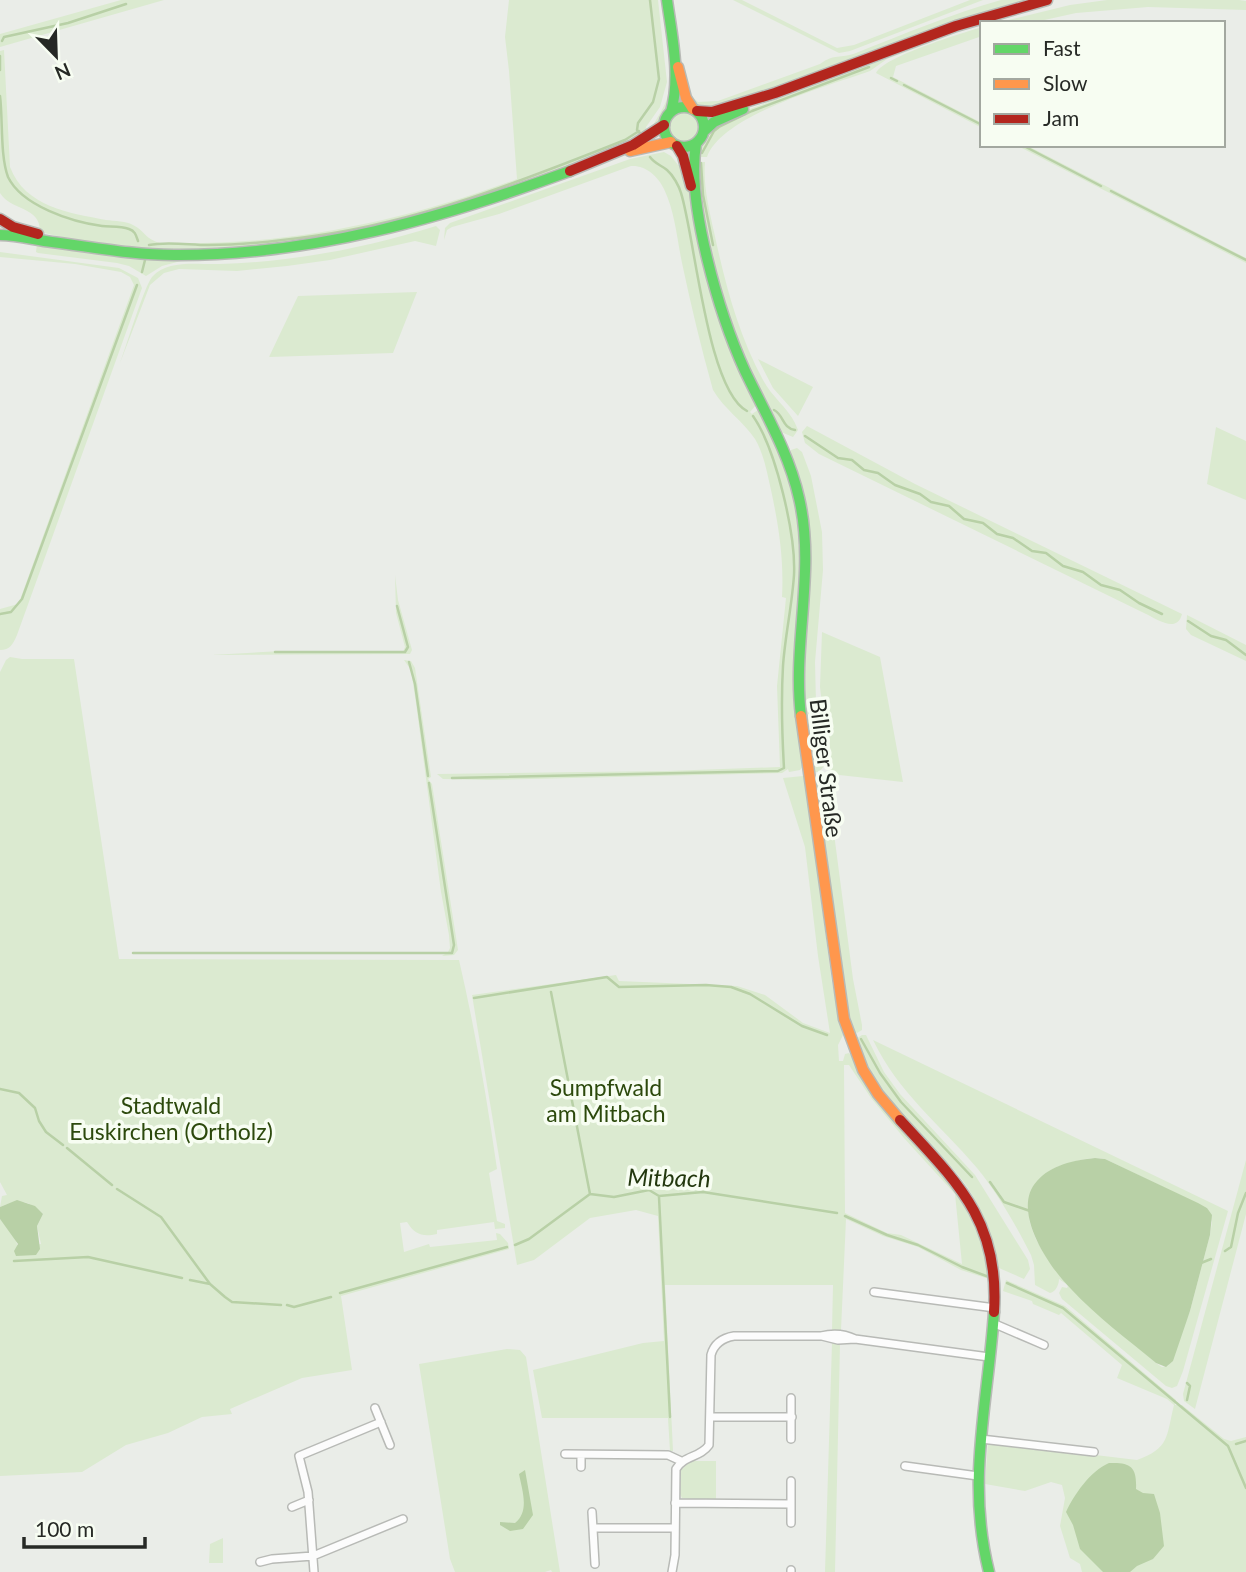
<svg xmlns="http://www.w3.org/2000/svg" width="1246" height="1572" viewBox="0 0 1246 1572" font-family="Lato,sans-serif">
<style>
.green{fill:#dbead0;fill-rule:evenodd}
.water{fill:#b8d0a6}
.lines{fill:none;stroke-linecap:round;stroke-linejoin:round}
.stream{stroke:#b8d0a6;stroke-width:2.5}
.street-casing{stroke:#b8bab6;stroke-width:10}
.fast-casing{stroke:#b8bab6;stroke-width:13}
.slow-casing{stroke:#b8bab6;stroke-width:13}
.jam-casing{stroke:#b8bab6;stroke-width:13}
.street{stroke:#fcfcfc;stroke-width:7}
.fast{stroke:#63d668;stroke-width:10}
.slow{stroke:#ff974d;stroke-width:10}
.jam{stroke:#b3261e;stroke-width:10}
.labels{text-anchor:middle;dominant-baseline:central;stroke-width:7;stroke-linejoin:round;paint-order:stroke}
.street-label{font-size:23px;fill:#262925;stroke:#f7fdf2}
.park-label{font-size:23px;fill:#2c490c;stroke:#f7fdf2}
.water-label{font-size:24px;font-style:italic;fill:#23380f;stroke:#f7fdf2}
</style>
<rect width="100%" height="100%" fill="#eaede8"/>
<path class="green" d="M 121,0 L 164,0 L 0,47 L 0,34 Z
M 509,0 L 658,0 L 667,82 L 660,107 L 646,127 L 648,134 L 629,143 C 437,218 248,283 40,232 C 41,206 11,211 0,193 L 0,51 L 4,50 L 10,167 C 25,207 70,213 106,220 C 114,221 127,221 133,225 C 145,231 145,239 160,243 C 283,247 402,222 517,179 L 509,71 L 505,37 Z
M 661,0 L 664,0 C 668,34 686,110 651,130 C 656,118 665,108 668,95 C 675,65 665,30 661,0 Z
M 733,0 L 742,0 L 837,48 L 854,45 L 970,0 L 983,0 L 850,51 L 839,53 Z
M 1001,0 L 1027,0 C 949,19 874,51 799,79 C 778,87 727,110 707,109 C 696,109 692,103 688,93 L 698,102 L 718,101 L 820,64 C 835,53 840,59 856,53 C 904,34 951,14 1001,0 Z
M 1107,0 L 1239,0 L 1246,1 L 1246,10 L 1148,7 L 1076,13 L 1031,23 L 996,23 L 1070,5 Z
M 982,23 L 887,59 L 870,71 C 828,86 722,115 707,157 L 697,157 C 703,133 719,124 739,113 Z
M 982,27 L 982,36 L 896,66 L 893,77 L 982,123 L 982,128 L 876,73 C 885,56 960,34 982,27 Z
M669 128a16 16 0 1 1 32 0a16 16 0 1 1-32 0Z
M 1016,145 L 1026,145 L 1246,258 L 1246,263 Z
M 664,152 L 671,156 L 678,165 L 683,164 L 707,271 L 757,404 L 750,412 L 752,414 L 758,410 L 761,411 L 787,470 L 798,511 L 802,551 L 794,686 L 803,766 L 800,770 L 789,772 L 788,769 L 782,773 L 488,780 L 443,779 L 437,774 L 667,771 L 780,767 L 777,686 L 786,598 L 782,597 C 784,560 779,527 771,490 C 767,473 764,454 755,439 C 743,421 724,409 713,390 C 701,348 691,305 682,263 C 677,239 675,212 664,189 C 658,176 645,165 631,166 L 499,214 L 452,227 L 447,230 L 444,240 L 445,228 L 450,223 L 630,159 Z
M 697,162 L 705,162 C 703,185 709,209 714,232 C 725,283 738,334 763,380 C 772,397 787,407 795,423 L 798,430 L 793,437 L 781,432 C 763,397 745,362 731,325 C 712,274 702,216 697,162 Z
M 436,226 L 440,230 L 436,246 L 415,241 L 330,260 L 287,266 L 237,271 L 179,269 L 164,273 L 150,285 L 120,363 C 126,347 144,287 152,277 C 168,259 198,265 219,264 C 293,262 366,248 436,226 Z
M 37,244 L 112,256 L 181,261 L 162,266 L 146,276 L 129,266 L 117,263 L 38,253 L 36,252 Z
M 0,252 L 119,268 L 138,278 L 142,288 L 17,635 C 13,644 10,650 0,650 L 0,609 L 18,604 L 21,597 L 134,285 L 130,277 L 121,272 L 75,264 L 0,257 Z
M 417,292 L 393,353 L 269,357 L 298,296 Z
M 758,359 L 813,387 L 798,416 L 773,388 Z
M 807,426 L 915,484 L 1182,614 C 1177,634 1157,619 1144,613 L 819,454 L 805,443 L 802,432 Z
M 1216,427 L 1246,441 L 1246,500 L 1207,484 Z
M 797,448 L 802,452 L 811,476 L 822,532 L 823,570 L 815,662 L 816,703 L 824,766 L 819,772 L 815,772 L 812,769 L 802,685 L 802,653 L 810,572 L 809,531 L 797,474 L 790,454 L 791,450 Z
M 395,575 L 398,600 L 412,650 L 410,654 L 211,655 L 281,651 L 403,652 L 405,647 L 396,613 Z
M 1187,615 L 1246,645 L 1246,661 L 1191,635 L 1186,629 Z
M 822,632 L 880,657 L 903,782 L 830,774 L 820,687 Z
M 10,657 L 22,659 L 74,659 L 119,959 L 459,960 C 475,1029 487,1099 497,1169 L 489,1173 L 497,1221 L 505,1224 L 505,1228 L 495,1229 L 494,1222 L 437,1230 L 437,1234 C 423,1237 415,1235 407,1222 L 400,1223 L 404,1252 L 429,1244 L 430,1247 L 497,1240 L 496,1233 L 500,1234 L 508,1243 L 509,1249 L 341,1296 L 352,1370 L 302,1378 L 230,1409 L 232,1414 L 202,1417 L 168,1433 L 126,1445 L 82,1472 L 0,1476 L 0,1219 L 15,1238 L 18,1247 L 41,1244 L 37,1226 L 43,1214 C 28,1199 17,1199 0,1207 L 2,1196 L 7,1195 L 0,1182 L 0,672 L 6,660 Z
M 404,660 L 411,661 L 415,668 L 431,777 L 428,779 L 432,784 L 458,950 L 454,955 L 442,956 L 448,952 L 450,948 L 449,935 L 441,892 L 416,703 L 411,670 Z
M 803,776 L 805,779 L 832,983 L 843,1035 L 838,1045 L 839,1061 L 843,1061 L 845,1054 L 849,1053 C 871,1082 894,1109 917,1137 C 950,1178 991,1223 989,1279 L 961,1270 L 918,1247 L 883,1236 L 846,1219 L 841,1330 L 832,1330 L 833,1285 L 665,1285 L 673,1451 L 670,1451 L 668,1418 L 542,1418 L 533,1370 L 643,1343 L 664,1341 L 658,1216 L 636,1210 L 590,1218 L 534,1260 L 517,1265 L 472,995 L 616,975 L 619,981 L 737,986 L 765,995 L 803,1023 L 830,1033 L 818,956 L 805,847 L 783,778 ZM 844,1065 L 849,1065 L 871,1098 L 904,1138 L 955,1194 L 962,1264 L 901,1235 L 887,1233 L 845,1213 Z
M 822,777 L 827,780 L 853,979 L 862,1025 L 862,1030 L 857,1033 L 850,1029 L 843,999 L 814,782 Z
M 862,1035 L 866,1035 L 884,1072 L 900,1094 L 975,1175 L 1028,1260 L 1030,1269 L 1024,1279 L 999,1268 C 992,1240 984,1213 968,1188 C 949,1160 922,1138 899,1113 C 879,1091 866,1067 854,1040 Z
M 873,1040 L 1228,1211 L 1183,1371 L 1177,1386 L 1172,1388 L 1166,1386 L 1062,1299 L 1059,1293 L 1062,1287 L 1067,1288 L 1068,1286 L 1156,1363 L 1162,1367 L 1168,1366 L 1190,1311 L 1210,1235 L 1212,1222 L 1207,1208 L 1105,1159 C 1091,1156 1077,1161 1063,1165 C 1051,1168 1040,1176 1034,1187 C 1016,1221 1046,1257 1066,1284 L 1059,1279 C 1059,1284 1056,1292 1050,1293 L 1035,1285 L 1034,1265 L 1031,1255 C 1017,1227 997,1192 977,1168 C 939,1123 900,1095 873,1040 Z
M 1246,1160 L 1246,1214 L 1195,1409 L 1184,1401 L 1183,1394 Z
M 1006,1280 L 1065,1306 L 1176,1400 L 1175,1405 L 1182,1405 L 1224,1439 L 1231,1441 L 1246,1437 L 1246,1572 L 1082,1572 L 1080,1564 L 1070,1558 L 1060,1526 L 1065,1498 L 1062,1485 L 1051,1482 L 1025,1491 L 985,1484 L 988,1442 L 1137,1460 C 1170,1448 1166,1437 1174,1405 L 1167,1399 L 1117,1378 L 1122,1365 L 1061,1313 L 1059,1315 L 1033,1304 L 1032,1301 L 1003,1291 Z
M 832,1343 L 840,1344 L 835,1572 L 825,1572 Z
M 507,1349 L 520,1350 L 526,1357 L 560,1572 L 552,1572 L 551,1570 L 545,1572 L 455,1572 L 450,1559 L 419,1364 Z
M 694,1461 L 716,1461 L 716,1501 L 682,1498 L 680,1494 L 681,1470 L 688,1463 Z
M 223,1538 L 223,1563 L 209,1563 L 210,1544 Z"/>
<path class="water" d="M 1095,1158 L 1105,1159 L 1198,1203 L 1207,1208 L 1212,1215 L 1210,1235 L 1190,1311 L 1173,1361 L 1166,1367 L 1156,1363 C 1127,1339 1096,1316 1071,1289 C 1049,1267 1010,1210 1037,1181 C 1051,1165 1074,1160 1095,1158 Z
M 17,1200 L 35,1206 L 43,1214 L 37,1226 L 40,1249 L 36,1255 L 16,1256 L 14,1251 L 18,1244 L 0,1219 L 0,1207 Z
M 1109,1463 C 1131,1462 1137,1467 1136,1489 L 1143,1493 L 1154,1494 L 1160,1513 L 1164,1546 L 1153,1559 L 1137,1566 L 1130,1572 L 1103,1572 L 1080,1549 L 1073,1525 L 1066,1512 C 1074,1495 1090,1471 1109,1463 Z
M 525,1470 L 533,1515 L 523,1529 L 510,1531 L 500,1525 L 500,1522 L 515,1523 C 530,1511 522,1490 519,1474 Z"/>
<g class="lines">
<path class="stream" d="M 2,41 L 4,37 L 68,23 L 126,4
M 0,56 L 0,70
M 891,78 L 897,81
M 904,85 L 982,125
M 0,96 C 3,120 0,155 8,177 C 22,206 72,222 102,226 C 110,227 120,226 129,229 C 135,231 136,235 138,241
M 640,133 L 637,130 L 638,123 L 653,102 L 659,79 L 650,0
M 1022,145 L 1101,186
M 702,153 L 714,131 L 719,127 L 752,111 L 869,67
M 650,157 C 655,164 661,165 667,170 C 673,175 679,186 681,193 C 695,237 707,390 747,411
M 701,163 L 703,195 L 713,245
M 1111,191 L 1246,260
M 149,245 C 166,241 190,245 208,245 C 243,245 279,241 314,236 C 422,221 524,180 625,140 L 639,131
M 142,272 L 145,260
M 774,410 C 784,415 782,428 795,430
M 805,436 L 838,458 L 852,460 L 864,470 L 878,473 L 895,485 L 920,494 L 931,502 L 949,506 L 964,519 L 983,523 L 997,534 L 1013,538 L 1032,551 L 1046,553 L 1063,566 L 1083,572 L 1101,585 L 1120,590 L 1139,603 L 1162,614
M 0,614 L 11,612 L 22,599 L 137,285
M 1188,621 L 1211,636 L 1226,640 L 1246,655
M 275,652 L 405,652 L 408,647 L 397,606
M 409,662 L 415,684 L 428,776
M 452,778 L 778,771 L 784,768 C 782,734 781,700 783,666 C 785,636 792,606 794,575 C 796,535 776,449 753,416
M 133,953 L 452,953 L 454,945 L 429,783
M 551,992 L 590,1194
M 474,998 L 607,977 L 619,987 L 706,985 L 731,987 L 750,994 L 802,1026 L 827,1035
M 861,1039 L 880,1073 L 901,1102 L 972,1177
M 0,1089 L 19,1093 L 35,1108 L 39,1121 L 46,1132 L 63,1145
M 67,1148 L 112,1185
M 990,1182 L 1004,1202 L 1030,1211
M 117,1189 L 161,1217 L 210,1284 L 225,1297 L 232,1302 L 281,1305
M 659,1197 L 670,1417
M 845,1216 L 887,1235 L 918,1245 L 962,1267 L 989,1277
M 515,1245 L 529,1239 L 590,1194 L 614,1197 L 649,1190 L 659,1196 L 703,1192 L 837,1213
M 1225,1251 L 1231,1247 L 1238,1213 L 1246,1193
M 14,1261 L 88,1257 L 182,1278
M 1201,1263 L 1211,1259
M 190,1280 L 210,1284
M 1007,1283 L 1063,1308 L 1228,1446 L 1246,1488
M 340,1293 L 507,1247
M 287,1305 L 294,1307 L 331,1297
M 1187,1400 L 1190,1386 L 1187,1383
M 1236,1444 L 1246,1441"/>
<defs>
<path id="street" d="M 874,1292 L 995,1308
M 995,1324 L 1044,1345
M 822,1336 L 838,1340 L 855,1339
M 791,1398 L 791,1439
M 375,1408 L 390,1445
M 711,1417 L 792,1417
M 981,1439 L 1094,1452
M 565,1454 L 668,1455 L 681,1461
M 905,1466 L 978,1476
M 581,1467 L 581,1455
M 791,1481 L 791,1523
M 675,1503 L 791,1504
M 292,1507 L 309,1500
M 592,1512 L 595,1564
M 595,1528 L 675,1528
M 260,1562 L 272,1559 L 313,1556 L 403,1519
M 314,1572 L 308,1492 L 299,1456 L 381,1422
M 672,1572 L 675,1555 L 676,1469 C 684,1455 700,1458 709,1445 L 711,1355 C 714,1344 722,1338 734,1336 L 821,1336 C 833,1333 843,1333 855,1339 L 989,1357
M 791,1572 L 791,1570"/>
<path id="fast" d="M 667,0 C 672,37 681,76 671,112
M664 127a20 20 0 1 1 40 0a20 20 0 1 1-40 0Z
M 704,131 L 714,122 L 743,109
M 696,144 C 686,204 720,316 745,371 C 765,413 789,453 799,498 C 816,570 792,644 801,716
M 0,235 C 18,235 35,240 52,242 C 92,247 133,255 174,255 C 311,256 442,218 570,171
M 989,1572 C 966,1480 988,1404 994,1312"/>
<path id="slow" d="M 678,67 L 686,98 L 693,109
M 630,151 L 671,142
M 801,716 L 844,1019 L 863,1070 L 878,1094 L 900,1120"/>
<path id="jam" d="M 697,111 L 712,112 L 775,93 L 956,26 L 1047,0
M 677,146 L 683,156 L 691,186
M 570,171 L 633,145 L 664,125
M 0,219 L 13,227 L 38,234
M 900,1120 C 957,1182 1000,1221 994,1312"/>
</defs>
<use href="#street" class="street-casing"/>
<use href="#fast" class="fast-casing"/>
<use href="#slow" class="slow-casing"/>
<use href="#jam" class="jam-casing"/>
<use href="#street" class="street"/>
<use href="#fast" class="fast"/>
<use href="#slow" class="slow"/>
<use href="#jam" class="jam"/>
</g>
<g class="labels">
<g class="street-label">
<text transform="translate(827 768) rotate(83)">Billiger Straße</text>
</g>
<g class="park-label">
<text x="606" y="1087">Sumpfwald<tspan x="606" dy="26">am Mitbach</tspan></text>
<text x="171" y="1105">Stadtwald<tspan x="171" dy="26">Euskirchen (Ortholz)</tspan></text>
</g>
<g class="water-label">
<text transform="translate(669 1177) rotate(1)">Mitbach</text>
</g>
</g>
<rect x="980" y="21" width="245" height="126" fill="#f7fdf2" stroke="#a3a8a0" stroke-width="2"/>
<rect x="994" y="44" width="35" height="10" fill="#63d668" stroke="#a3a8a0" stroke-width="2"/>
<text x="1043" y="56" font-size="21" fill="#262925">Fast</text>
<rect x="994" y="79" width="35" height="10" fill="#ff974d" stroke="#a3a8a0" stroke-width="2"/>
<text x="1043" y="91" font-size="21" fill="#262925">Slow</text>
<rect x="994" y="114" width="35" height="10" fill="#b3261e" stroke="#a3a8a0" stroke-width="2"/>
<text x="1043" y="126" font-size="21" fill="#262925">Jam</text>
<g transform="translate(56 56) rotate(157)" stroke="#f7fdf2" stroke-width="5" paint-order="stroke">
<path d="M0-5L12 26L0 18L-12 26Z" fill="#262925"/>
<text y="-10" font-size="19" font-weight="bold" text-anchor="middle" fill="#262925">N</text>
</g>
<path d="M24 1537v10h121v-10" fill="none" stroke="#262925" stroke-width="3.5"/>
<text x="35" y="1537" font-size="21" fill="#262925" stroke="#f7fdf2" stroke-width="5" paint-order="stroke">100 m</text>
</svg>
